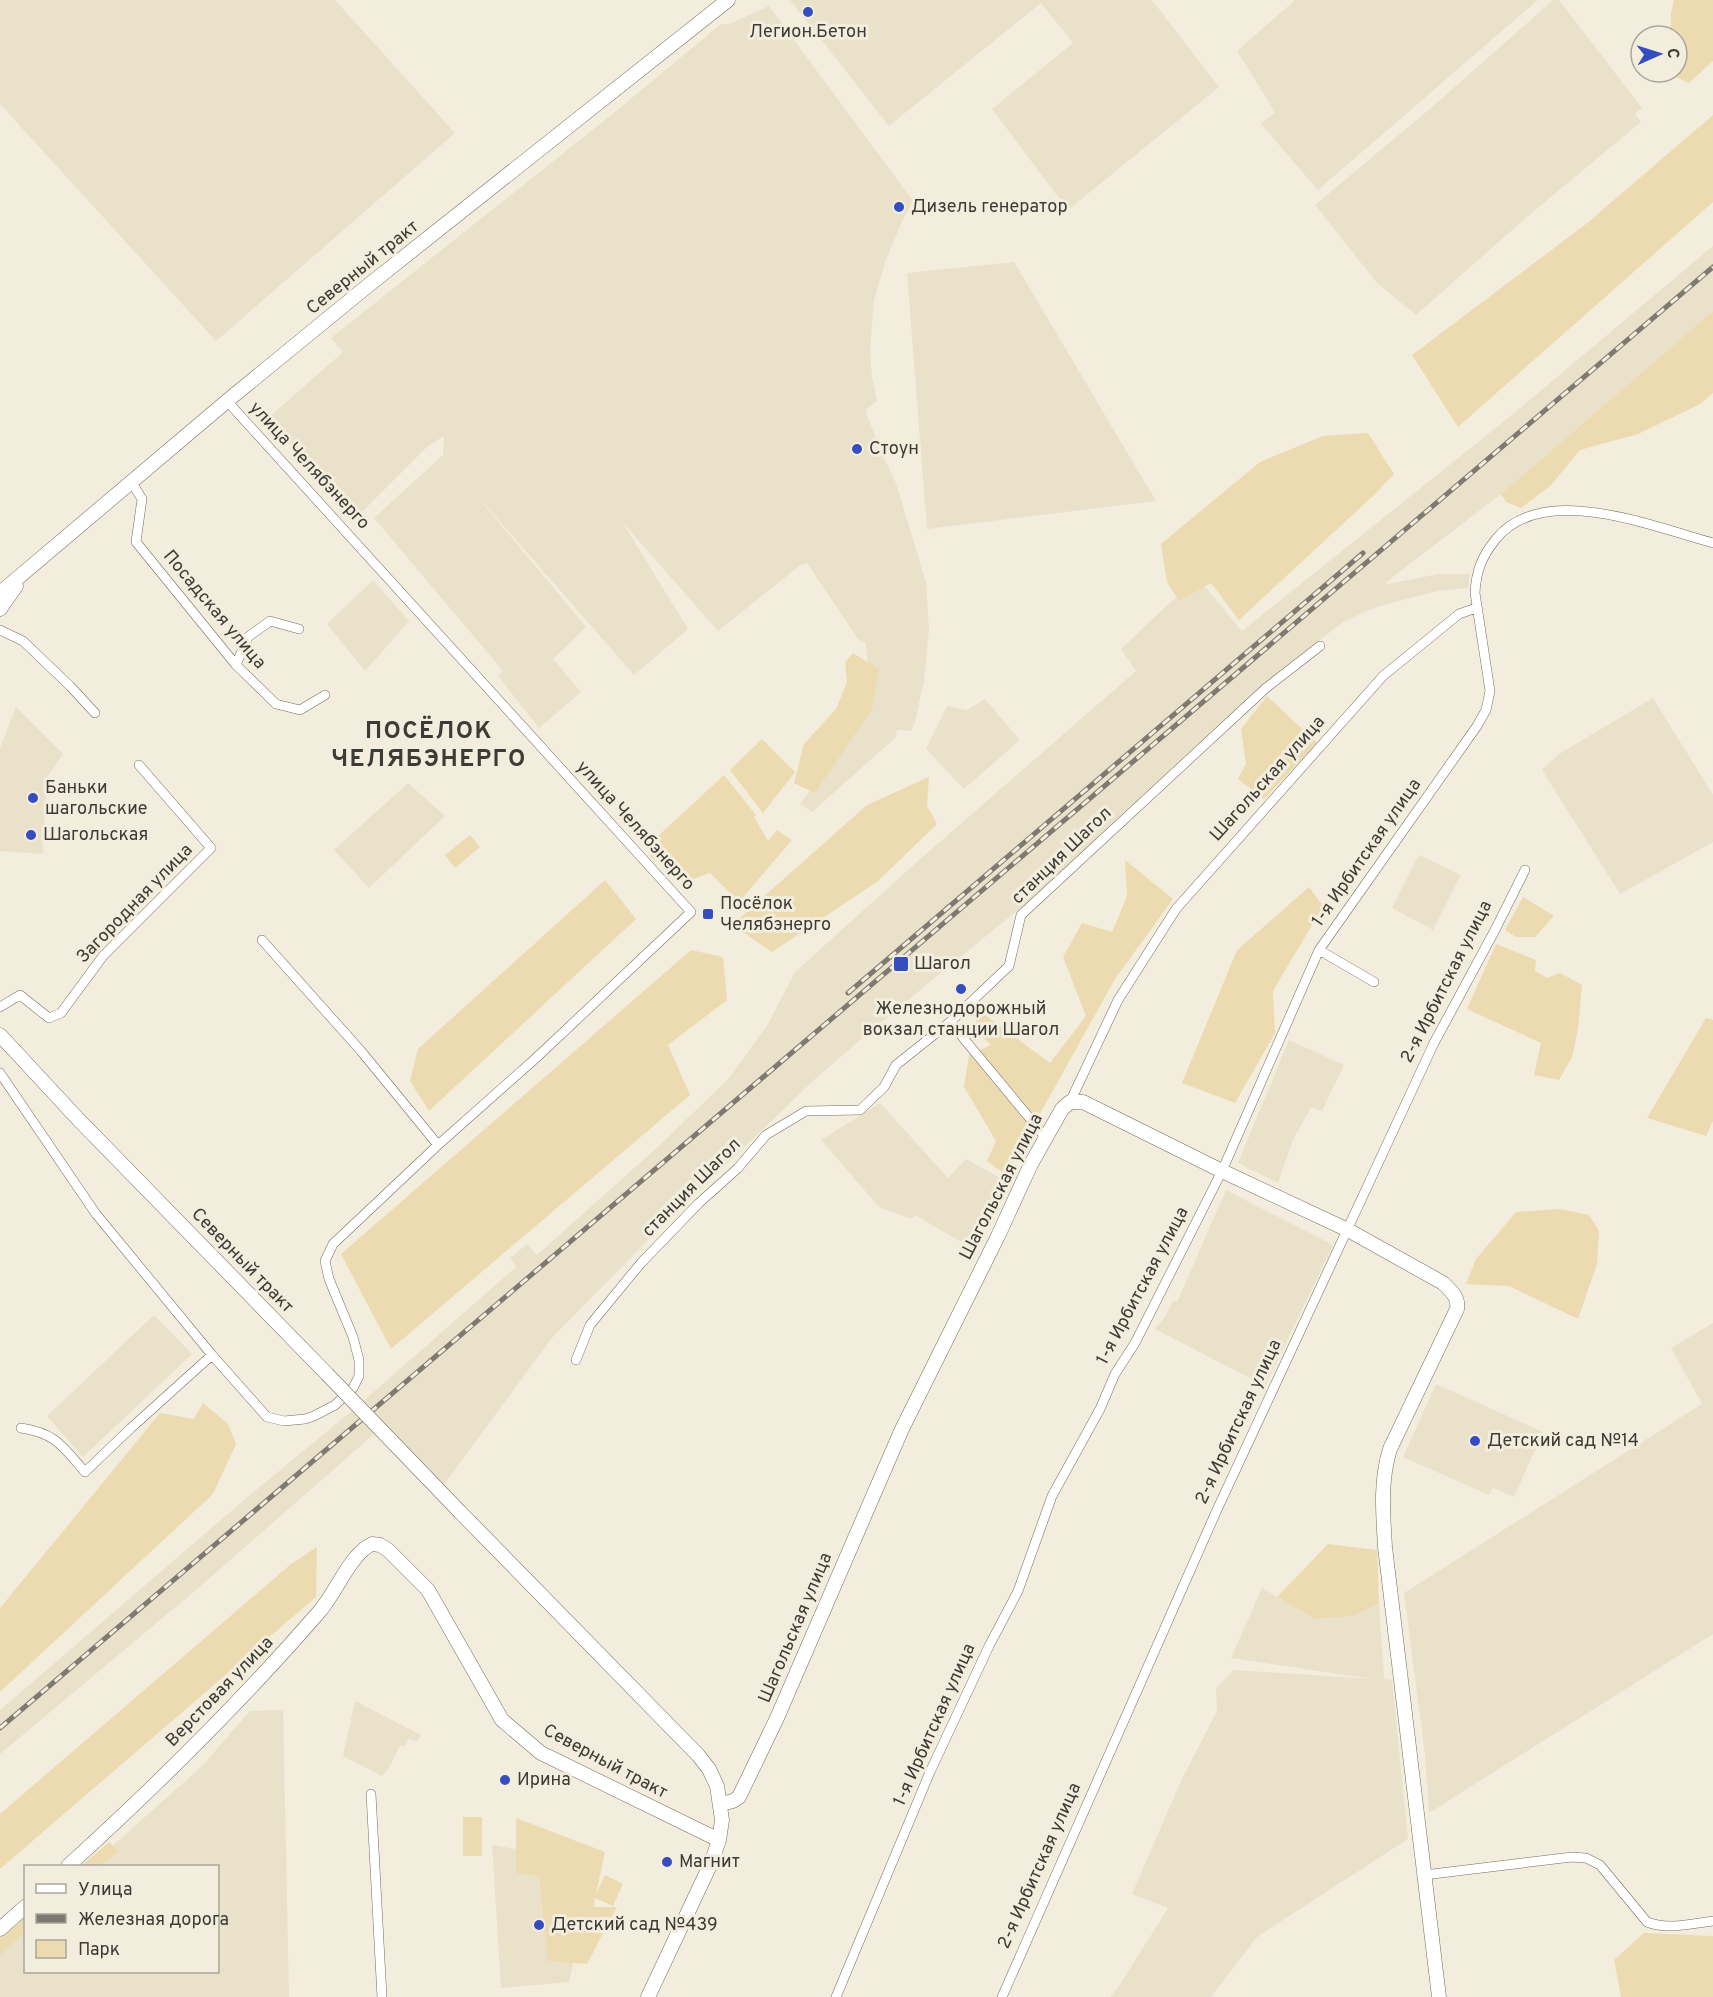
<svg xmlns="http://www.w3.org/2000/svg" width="1713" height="1997" viewBox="0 0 1713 1997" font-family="Overpass,sans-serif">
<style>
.built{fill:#eae1ca}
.green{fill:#ecdbb0}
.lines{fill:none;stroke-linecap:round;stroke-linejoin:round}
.street-casing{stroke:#726d5f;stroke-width:10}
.secondary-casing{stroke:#726d5f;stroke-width:15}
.street{stroke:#fff;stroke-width:9}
.secondary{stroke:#fff;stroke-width:14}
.rail-casing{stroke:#7e7a71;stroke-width:5}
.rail{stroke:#f3eddd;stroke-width:3;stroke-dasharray:9;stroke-linecap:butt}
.secondary-bridge-casing{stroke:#726d5f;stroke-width:15;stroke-linecap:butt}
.secondary-bridge{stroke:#fff;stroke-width:14}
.poi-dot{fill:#354dbe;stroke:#f3eddd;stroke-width:2}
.labels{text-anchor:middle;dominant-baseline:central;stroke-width:6;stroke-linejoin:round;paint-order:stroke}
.poi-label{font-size:18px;fill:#3d3b35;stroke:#f3eddd;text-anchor:start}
.street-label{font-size:18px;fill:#3d3b35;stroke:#f3eddd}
.district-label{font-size:24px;font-weight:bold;letter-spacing:1.5px;fill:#3d3b35;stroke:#f3eddd}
</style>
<rect width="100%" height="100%" fill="#f3eddd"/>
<path class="built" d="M 0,0 L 335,0 L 455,133 L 216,341 L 0,104 Z
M 790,0 L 1152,0 L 1219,87 L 1068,210 L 992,109 L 1073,43 L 1041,3 L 889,126 Z
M 1295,0 L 1538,0 L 1318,190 L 1261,124 L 1275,112 L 1237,51 Z
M 1553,0 L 1559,0 L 1642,108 L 1635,114 L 1641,122 L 1528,216 L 1416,315 L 1377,283 L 1315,205 L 1432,107 Z
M 769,6 L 913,201 L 902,221 L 885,262 L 874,300 L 870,351 L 872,376 L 877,401 L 865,410 L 882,454 L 896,483 L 926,583 L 929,629 L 924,680 L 915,722 L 911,731 L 897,730 L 896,737 L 812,812 L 800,804 L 852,733 L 868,670 L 866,643 L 858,639 L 807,563 L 799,566 L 718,631 L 623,523 L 688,629 L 634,675 L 467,484 L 586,627 L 553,659 L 581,692 L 539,728 L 498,676 L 503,671 L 374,518 L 443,455 L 444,436 L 428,446 L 357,517 L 268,418 L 343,352 L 331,338 L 610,116 L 721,24 L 729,24 Z
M 1713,246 L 1713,311 L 1501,494 L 1385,583 L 1388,584 L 1439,574 L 1470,574 L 1468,588 L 1437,591 L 1376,607 L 1343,622 L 1281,670 L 1041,891 L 874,1028 L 814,1080 L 648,1240 L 551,1339 L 440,1490 L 381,1428 L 196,1590 L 0,1754 L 0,1710 L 250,1495 L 360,1404 L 516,1267 L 510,1258 L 527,1244 L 537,1255 L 661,1144 L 729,1078 L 767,1026 L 795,972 L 918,861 L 1136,671 L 1121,649 L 1197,577 L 1242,631 L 1513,414 Z
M 1014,262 L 1156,501 L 927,529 L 907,273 Z
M 373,580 L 409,621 L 365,671 L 327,624 Z
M 1653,698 L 1713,795 L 1713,842 L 1620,894 L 1542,770 L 1559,754 Z
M 985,699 L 1020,740 L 964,789 L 926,749 L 947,706 L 967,710 Z
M 16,707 L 63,754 L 47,777 L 43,854 L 0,851 L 0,748 Z
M 408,783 L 445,816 L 369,888 L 334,850 Z
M 1419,855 L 1461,875 L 1433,930 L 1392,908 Z
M 1289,1040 L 1344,1065 L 1322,1111 L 1311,1107 L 1293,1140 L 1278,1183 L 1238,1163 Z
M 880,1103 L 948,1178 L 966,1159 L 1009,1183 L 975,1250 L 915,1215 L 911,1219 L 879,1207 L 821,1140 Z
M 1226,1190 L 1333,1245 L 1265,1386 L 1155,1329 L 1165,1317 L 1173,1301 L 1177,1302 Z
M 154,1315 L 192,1354 L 83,1457 L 47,1416 Z
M 1713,1323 L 1713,1634 L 1429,1813 L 1425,1755 L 1404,1593 L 1702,1404 L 1671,1348 Z
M 1436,1384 L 1543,1432 L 1514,1497 L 1493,1488 L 1489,1495 L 1403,1457 Z
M 1262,1588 L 1315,1619 L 1354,1616 L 1379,1603 L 1384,1679 L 1392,1680 L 1408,1839 L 1257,1937 L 1211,1997 L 1110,1997 L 1119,1986 L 1168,1908 L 1132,1894 L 1181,1781 L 1217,1711 L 1216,1688 L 1234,1670 L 1372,1679 L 1231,1658 Z
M 355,1701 L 421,1735 L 417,1742 L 409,1738 L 405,1747 L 400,1745 L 389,1768 L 382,1776 L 343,1756 Z
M 283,1710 L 289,1997 L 0,1997 L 0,1946 L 25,1923 L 26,1972 L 218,1972 L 218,1866 L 90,1866 L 201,1767 L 250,1711 Z
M 492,1845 L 569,1858 L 593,1868 L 569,1982 L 501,1988 Z"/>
<path class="green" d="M 1674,0 L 1713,0 L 1713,61 L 1689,83 L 1672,75 L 1672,72 L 1677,72 L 1677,36 L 1671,36 L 1671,14 Z
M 1713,115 L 1713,202 L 1458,427 L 1412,355 L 1586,224 Z
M 1713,311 L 1713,393 L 1700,404 L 1638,434 L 1580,450 L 1550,486 L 1521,508 L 1506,502 L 1501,494 Z
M 1368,433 L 1394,474 L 1374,495 L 1239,620 L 1211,583 L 1179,601 L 1167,582 L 1161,544 L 1260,462 L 1323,436 Z
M 853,653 L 879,669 L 872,709 L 815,793 L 794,783 L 804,744 L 836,709 L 847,682 L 845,662 Z
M 1267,696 L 1317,743 L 1264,799 L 1238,779 L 1246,764 L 1241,729 Z
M 762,739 L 795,772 L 763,813 L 730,770 Z
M 724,775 L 756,815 L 754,817 L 768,841 L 777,830 L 792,840 L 739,902 L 710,873 L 690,880 L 650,857 L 659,841 L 656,838 Z
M 929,777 L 927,806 L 937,824 L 878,881 L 772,952 L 732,925 L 867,805 Z
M 470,835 L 480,847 L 455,868 L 445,855 Z
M 1125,860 L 1173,899 L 1115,979 L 1006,1175 L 987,1161 L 996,1141 L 964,1087 L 969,1055 L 991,1045 L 972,1028 L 981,1012 L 1050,1063 L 1086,1016 L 1063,957 L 1082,923 L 1112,932 L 1127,896 Z
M 605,880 L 636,919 L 429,1111 L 410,1081 L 418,1049 Z
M 1309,887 L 1323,906 L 1273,991 L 1275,1033 L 1235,1103 L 1182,1083 L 1237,950 Z
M 1523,897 L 1554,916 L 1535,937 L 1516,937 L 1505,930 Z
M 1496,944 L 1536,960 L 1535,971 L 1547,978 L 1560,973 L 1582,985 L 1578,1029 L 1572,1057 L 1559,1080 L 1534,1075 L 1541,1043 L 1467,1009 Z
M 691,950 L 723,957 L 727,1000 L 668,1045 L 690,1095 L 391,1349 L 341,1254 Z
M 1706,1018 L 1713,1020 L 1713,1121 L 1706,1136 L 1647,1118 Z
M 1560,1209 L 1589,1215 L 1599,1231 L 1597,1264 L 1578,1319 L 1509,1286 L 1466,1284 L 1476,1259 L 1516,1212 Z
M 203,1403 L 228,1424 L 236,1444 L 213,1494 L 0,1692 L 0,1608 L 160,1413 L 194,1419 Z
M 1328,1544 L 1377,1550 L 1379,1603 L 1354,1616 L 1315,1619 L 1277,1597 Z
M 317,1547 L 316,1597 L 0,1869 L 0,1814 L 291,1564 Z
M 463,1817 L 482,1817 L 482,1856 L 463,1856 Z
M 516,1818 L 605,1852 L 596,1894 L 605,1875 L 623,1884 L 613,1906 L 595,1898 L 594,1907 L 617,1907 L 587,1964 L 548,1961 L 539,1876 L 516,1873 Z
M 109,1842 L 118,1851 L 101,1866 L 81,1866 Z
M 25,1915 L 25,1932 L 0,1955 L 0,1938 Z
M 1644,1933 L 1713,1936 L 1713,1997 L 1621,1997 L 1614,1960 Z"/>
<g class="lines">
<defs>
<path id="street" d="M 132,483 L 142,499 L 136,542 L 236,665 L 276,704 L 300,710 L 325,695
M 0,630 L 23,641 L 70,686 L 95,713
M 236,665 L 248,637 L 270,621 L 299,629
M 262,940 L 361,1051 L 438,1145
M 1319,950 L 1374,982
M 0,1007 L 20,995 L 49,1018 L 61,1013 L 103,956 L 211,848 L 139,765
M 950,1022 L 1046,1138
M 0,1073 L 96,1214 L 212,1355 L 267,1417 L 284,1421 L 305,1419 L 314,1416 L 335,1405 L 353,1388 L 359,1376 L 359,1360 L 353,1337 L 329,1279 L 325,1261 L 333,1244 L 438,1145 L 536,1058 L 691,912 L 227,401
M 1070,1102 L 1118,1000 L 1176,909 L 1383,676 L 1459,614 L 1476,608
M 576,1360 L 590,1325 L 641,1263 L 699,1203 L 738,1168 L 766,1135 L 806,1111 L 860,1110 L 884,1087 L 896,1065 L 950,1022 L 1009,966 L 1021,915 L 1266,688 L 1320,646
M 21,1428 C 56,1433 63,1447 85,1472 L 131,1428 L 212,1355
M 371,1794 L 382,1997
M 1424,1875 L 1572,1857 L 1586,1858 L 1600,1865 L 1647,1922 C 1667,1930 1691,1924 1713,1921
M 836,1997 L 930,1772 L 989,1646 L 1018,1591 L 1052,1496 L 1100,1409 L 1115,1374 L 1135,1343 L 1222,1171 L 1319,950 L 1477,726 L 1486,710 L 1490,691 L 1475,593 C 1476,571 1482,556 1496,539 C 1543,481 1653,527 1713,543
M 1002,1997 L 1216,1512 L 1434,1043 L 1495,930 L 1525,870"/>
<path id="secondary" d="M 0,593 L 227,401 L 370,284 L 728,0
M 0,609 L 16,586
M 0,1035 L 78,1119 L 327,1374
M 460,1512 L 698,1755 L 709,1769 L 717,1786 L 722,1820 L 719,1840 L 712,1861 L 648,1997
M 721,1804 L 733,1801 L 739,1797 L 777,1718 L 902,1429 L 998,1236 L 1031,1164 L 1062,1109 L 1070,1102 L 1083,1102 L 1222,1171 L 1348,1230 L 1443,1283 C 1451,1291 1459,1297 1457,1309 L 1390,1449 C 1380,1481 1383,1513 1385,1547 L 1439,1997
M 68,1866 C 156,1786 241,1702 319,1612 C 336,1593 350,1554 372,1544 L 380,1545 L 388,1550 L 428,1590 L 502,1720 L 541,1753 L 719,1840
M 0,1929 L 26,1906"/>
</defs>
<use href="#street" class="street-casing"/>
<use href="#secondary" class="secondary-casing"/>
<use href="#street" class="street"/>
<use href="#secondary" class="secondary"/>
<defs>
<path id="rail" d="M 848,993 L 1363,553
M 0,1728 L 1713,267"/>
</defs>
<use href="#rail" class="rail-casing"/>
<use href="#rail" class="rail"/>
<defs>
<path id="secondary-bridge" d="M 327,1374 L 460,1512"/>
</defs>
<use href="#secondary-bridge" class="secondary-bridge-casing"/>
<use href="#secondary-bridge" class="secondary-bridge"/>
</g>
<g class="poi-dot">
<circle cx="808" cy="12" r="6"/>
<circle cx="899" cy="207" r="6"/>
<circle cx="857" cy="449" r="6"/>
<circle cx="33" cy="798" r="6"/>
<circle cx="31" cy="835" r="6"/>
<rect x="702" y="908" width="12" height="12" rx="3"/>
<rect x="893" y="956" width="16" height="16" rx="3"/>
<circle cx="961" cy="989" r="6"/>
<circle cx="1475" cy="1441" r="6"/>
<circle cx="505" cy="1780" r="6"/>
<circle cx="667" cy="1862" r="6"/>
<circle cx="539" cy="1925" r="6"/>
</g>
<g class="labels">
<g class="poi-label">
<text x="808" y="32" text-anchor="middle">Легион.Бетон</text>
<text x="911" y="207">Дизель генератор</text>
<text x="869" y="449">Стоун</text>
<text x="45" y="788">Баньки<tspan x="45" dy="21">шагольские</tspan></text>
<text x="43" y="835">Шагольская</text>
<text x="720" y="904">Посёлок<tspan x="720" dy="21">Челябэнерго</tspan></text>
<text x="914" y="964">Шагол</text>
<text x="961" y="1009" text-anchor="middle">Железнодорожный<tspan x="961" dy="21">вокзал станции Шагол</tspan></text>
<text x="1487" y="1441">Детский сад №14</text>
<text x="517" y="1780">Ирина</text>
<text x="679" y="1862">Магнит</text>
<text x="551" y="1925">Детский сад №439</text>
</g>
<g class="street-label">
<text transform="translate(363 268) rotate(-39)">Северный тракт</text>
<text transform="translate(309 466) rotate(47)">улица Челябэнерго</text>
<text transform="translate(214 610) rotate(50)">Посадская улица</text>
<text transform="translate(1268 779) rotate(-48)">Шагольская улица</text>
<text transform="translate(635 826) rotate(48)">улица Челябэнерго</text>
<text transform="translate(1367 853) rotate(-55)">1-я Ирбитская улица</text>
<text transform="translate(1062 856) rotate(-44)">станция Шагол</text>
<text transform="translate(135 904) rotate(-46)">Загородная улица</text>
<text transform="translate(1447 982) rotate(-63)">2-я Ирбитская улица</text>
<text transform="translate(1002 1187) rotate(-63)">Шагольская улица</text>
<text transform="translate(692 1188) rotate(-45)">станция Шагол</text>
<text transform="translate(242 1261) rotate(46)">Северный тракт</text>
<text transform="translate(1143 1286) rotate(-62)">1-я Ирбитская улица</text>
<text transform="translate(1239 1422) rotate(-65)">2-я Ирбитская улица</text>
<text transform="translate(796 1628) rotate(-67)">Шагольская улица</text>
<text transform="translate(220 1692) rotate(-46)">Верстовая улица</text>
<text transform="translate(935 1725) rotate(-66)">1-я Ирбитская улица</text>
<text transform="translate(605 1762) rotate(28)">Северный тракт</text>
<text transform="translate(1040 1866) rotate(-66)">2-я Ирбитская улица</text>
</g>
<g class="district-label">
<text x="429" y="732">ПОСЁЛОК<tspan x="429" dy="28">ЧЕЛЯБЭНЕРГО</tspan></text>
</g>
</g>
<rect x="24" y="1865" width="195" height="108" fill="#f3eddd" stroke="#aaa69a" stroke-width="1.5"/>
<rect x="36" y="1884" width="30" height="9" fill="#ffffff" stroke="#aaa69a" stroke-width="1.5"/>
<text x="78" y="1895" font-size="18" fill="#3d3b35">Улица</text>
<rect x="36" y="1914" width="30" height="9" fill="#7e7a71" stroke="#aaa69a" stroke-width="1.5"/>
<text x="78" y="1925" font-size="18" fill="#3d3b35">Железная дорога</text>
<rect x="36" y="1940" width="30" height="18" fill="#ecdbb0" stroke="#aaa69a" stroke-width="1.5"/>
<text x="78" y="1955" font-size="18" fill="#3d3b35">Парк</text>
<g transform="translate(1659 54) rotate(87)"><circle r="28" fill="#f3eddd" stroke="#aaa69a" stroke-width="1.5"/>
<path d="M0-4.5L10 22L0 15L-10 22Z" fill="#354dbe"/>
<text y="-9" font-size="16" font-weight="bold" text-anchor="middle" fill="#3d3b35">С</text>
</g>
</svg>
